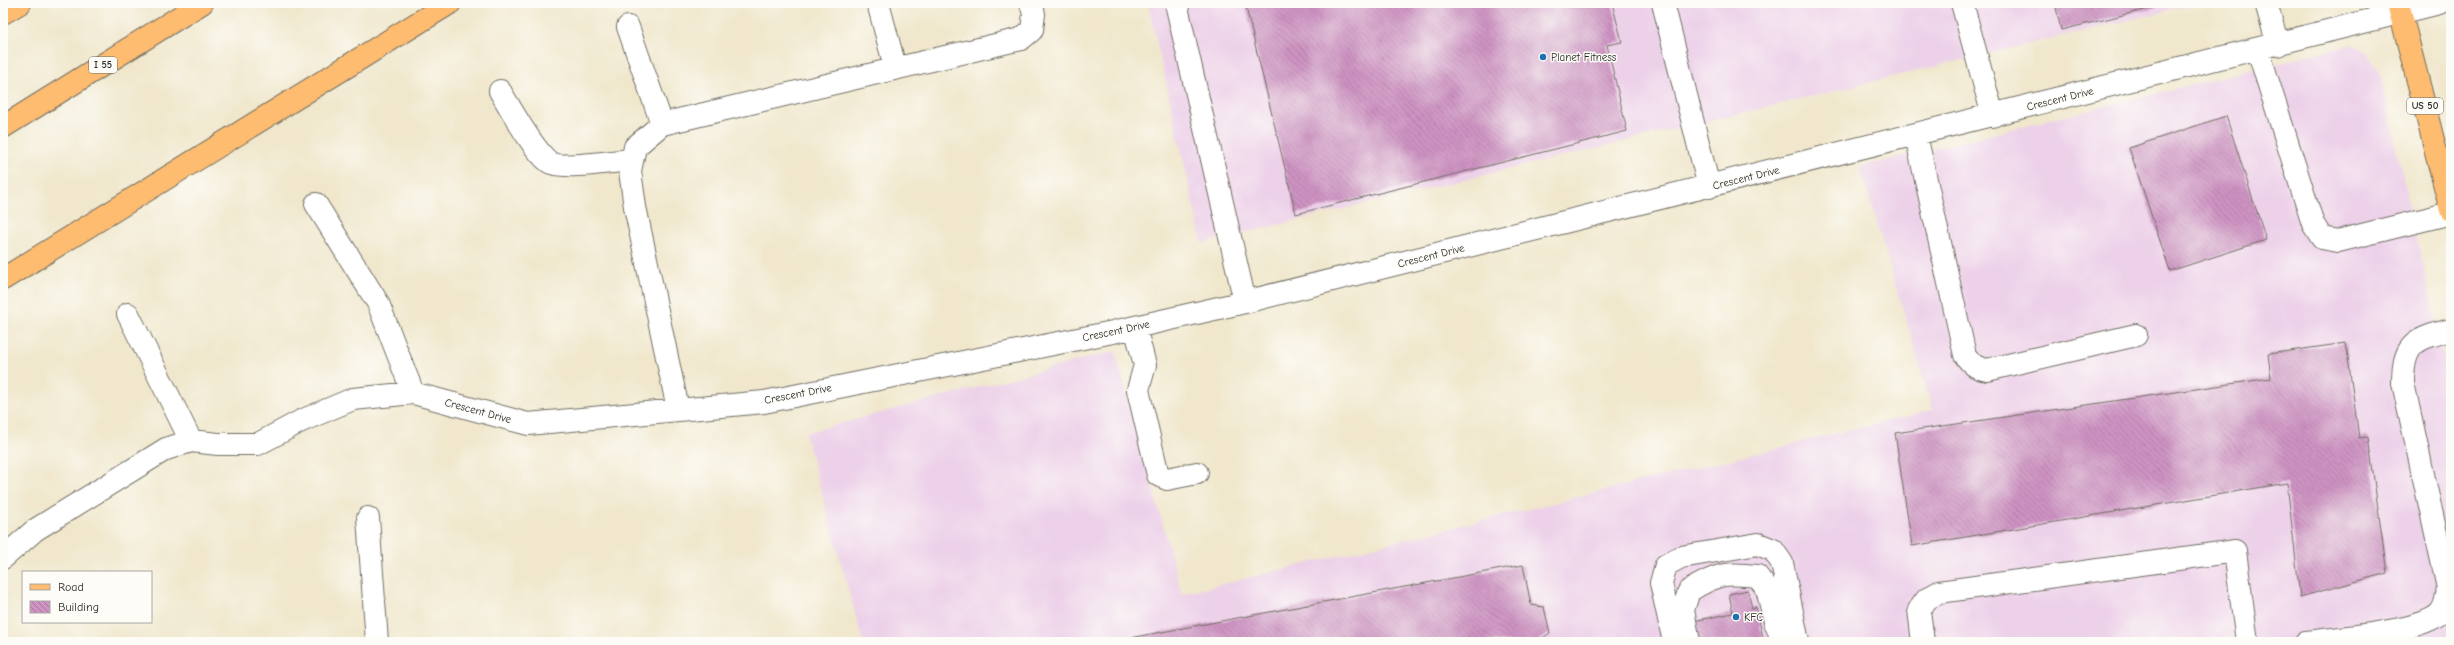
<svg xmlns="http://www.w3.org/2000/svg" width="2454" height="645" viewBox="0 0 2454 645" font-family="'Comic Neue',sans-serif">
<style>
.built{fill:#edd1e9}
.building{fill:url(#building-back-hatch)}
.lines{fill:none;stroke-linecap:round;stroke-linejoin:round}
.minor-casing{stroke:#706d63;stroke-width:24}
.major-casing{stroke:#706d63;stroke-width:24}
.highway-casing{stroke:#706d63;stroke-width:24}
.minor{stroke:#fff;stroke-width:22}
.major{stroke:#fdbc6f;stroke-width:22}
.highway{stroke:#fdbc6f;stroke-width:22}
.poi-dot{fill:#1f6fb2;stroke:#fdfcf7;stroke-width:1.5}
.labels{text-anchor:middle;dominant-baseline:central;stroke-width:3;stroke-linejoin:round;paint-order:stroke}
.shield{fill:#fdfcf7;stroke:#6a6a68;stroke-width:1}
.shield-label{font-size:10px;font-weight:bold;fill:#2b2b2b}
.poi-label{font-size:11px;fill:#2b2b2b;stroke:#fdfcf7;text-anchor:start}
.street-label{font-size:11px;fill:#2b2b2b;stroke:#fdfcf7}
</style>
<defs>
<pattern id="building-back-hatch" width="6" height="6" patternUnits="userSpaceOnUse"><rect width="6" height="6" fill="#ce93c2"/><path d="M-1 5l2 2M0 0l6 6M5-1l2 2" fill="none" stroke="#a7789e"/></pattern>
</defs>
<rect width="100%" height="100%" fill="#fdfcf7"/>
<filter id="ink" filterUnits="userSpaceOnUse"><feTurbulence type="fractalNoise" baseFrequency=".025" numOctaves="2"/><feDisplacementMap in="SourceGraphic" scale="8" xChannelSelector="R" yChannelSelector="G"/><feConvolveMatrix kernelMatrix="1 2 1 2 8 2 1 2 1" color-interpolation-filters="sRGB"/></filter>
<filter id="wash" filterUnits="userSpaceOnUse"><feTurbulence type="fractalNoise" baseFrequency=".012" numOctaves="4" result="noise"/><feDisplacementMap in="SourceGraphic" scale="16" xChannelSelector="R" yChannelSelector="G"/><feGaussianBlur stdDeviation="0.9" result="paint"/><feColorMatrix in="noise" values="0 0 0 0 0 0 0 0 0 0 0 0 0 0 0 0 0 1.4 0 .05"/><feComposite in="paint" operator="in"/></filter>
<g filter="url(#wash)">
<rect width="100%" height="100%" fill="#f0e7cc"/>
<path class="built" d="M 1148,3 L 2199,3 L 1202,243 Z
M 2351,45 L 2366,52 L 2378,69 L 2451,385 L 2451,642 L 863,642 L 805,433 L 1115,351 L 1182,594 L 1933,410 L 1860,167 Z"/>
<g id="blocks">
<path class="building" d="M 1245,3 L 1612,3 L 1622,42 L 1607,45 L 1627,131 L 1296,214 Z
M 2055,3 L 2169,3 L 2169,4 L 2061,30 Z
M 2226,116 L 2266,240 L 2170,271 L 2129,148 Z
M 2346,343 L 2359,438 L 2368,437 L 2387,573 L 2300,597 L 2287,483 L 1912,546 L 1895,433 L 2271,378 L 2268,354 Z
M 1523,565 L 1531,605 L 1544,607 L 1550,633 L 1537,642 L 1108,642 Z
M 1748,590 L 1752,608 L 1756,607 L 1764,642 L 1698,642 L 1693,621 L 1733,613 L 1729,594 Z"/>
</g>
</g>
<g filter="url(#ink)">
<use href="#blocks" fill-opacity="0" stroke="#706d63" stroke-width="1"/>
<g class="lines">
<defs>
<path id="minor" d="M 878,3 L 895,67
M 1176,3 L 1245,302
M 1663,3 L 1709,187
M 1962,3 L 1993,116
M 2266,3 L 2278,45
M 628,27 L 662,124
M 2258,50 L 2313,224 L 2322,238 L 2338,241 L 2451,213
M 500,91 C 511,109 533,150 549,162 C 560,170 616,161 631,160
M 1916,135 L 1965,355 C 1971,364 1976,368 1987,370 L 2136,335
M 316,204 L 378,303 L 413,393
M 128,314 L 191,441
M 1135,327 L 1145,365 L 1138,390 L 1158,475 L 1167,479 L 1197,473
M 678,409 L 635,207 L 630,171 L 635,147 L 662,124 L 1021,39 L 1032,30 L 1034,14 L 1031,3
M 368,518 L 377,642
M 3,558 L 35,530 L 166,449 L 191,441 L 218,444 L 258,444 L 301,421 L 353,399 L 413,393 L 528,424 L 764,402 L 1113,332 L 1245,302 L 2439,3
M 1674,642 L 1661,583 L 1666,565 L 1681,557 L 1758,544 L 1773,550 L 1782,563 L 1798,642
M 1689,642 L 1683,610 L 1689,591 C 1717,574 1725,572 1757,576 L 1767,589 L 1776,625 L 1784,642
M 1923,642 L 1919,610 L 1927,599 L 1939,592 L 2235,551 L 2247,642
M 2306,642 C 2335,638 2422,632 2440,613 C 2446,606 2447,597 2448,588 L 2403,383 C 2403,342 2416,339 2451,330"/>
<path id="major" d="M 2398,3 L 2451,210"/>
<path id="highway" d="M 3,13 L 20,3
M 3,127 L 202,3
M 3,279 L 450,3"/>
</defs>
<use href="#minor" class="minor-casing"/>
<use href="#major" class="major-casing"/>
<use href="#highway" class="highway-casing"/>
<use href="#minor" class="minor"/>
<use href="#major" class="major"/>
<use href="#highway" class="highway"/>
</g>
</g>
<g class="poi-dot">
<circle cx="1543" cy="57" r="4"/>
<circle cx="1736" cy="617" r="4"/>
</g>
<g class="labels">
<g class="shield">
<rect x="89" y="57" width="28" height="16" rx="3"/>
<rect x="2407" y="98" width="36" height="16" rx="3"/>
</g>
<g class="shield-label">
<text x="103" y="65">I 55</text>
<text x="2425" y="106">US 50</text>
</g>
<g class="poi-label">
<text x="1551" y="57">Planet Fitness</text>
<text x="1744" y="617">KFC</text>
</g>
<g class="street-label">
<text transform="translate(2060 99) rotate(-14)">Crescent Drive</text>
<text transform="translate(1746 178) rotate(-14)">Crescent Drive</text>
<text transform="translate(1431 256) rotate(-14)">Crescent Drive</text>
<text transform="translate(1116 331) rotate(-12)">Crescent Drive</text>
<text transform="translate(798 394) rotate(-11)">Crescent Drive</text>
<text transform="translate(478 411) rotate(15)">Crescent Drive</text>
</g>
</g>
<rect width="2454" height="645" fill="none" stroke="#fdfcf7" stroke-width="16"/>
<rect x="22" y="571" width="130" height="52" fill="#fdfcf7" stroke="#a9a8a5"/>
<rect x="30" y="584" width="20" height="6" fill="#fdbc6f" stroke="#a9a8a5"/>
<text x="58" y="591" font-size="12" fill="#2b2b2b">Road</text>
<rect x="30" y="601" width="20" height="12" fill="url(#building-back-hatch)" stroke="#a9a8a5"/>
<text x="58" y="611" font-size="12" fill="#2b2b2b">Building</text>
</svg>
